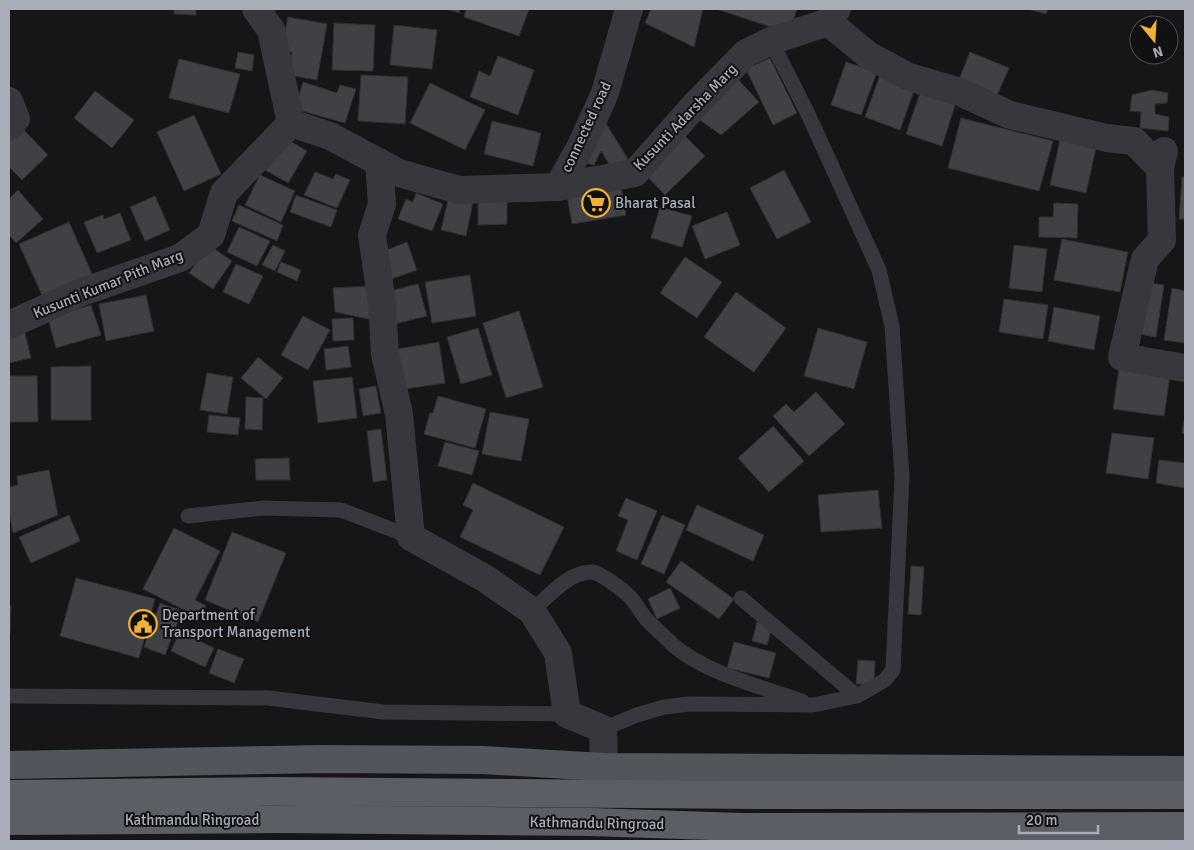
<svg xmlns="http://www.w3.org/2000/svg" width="1194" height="850" viewBox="0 0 1194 850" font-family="Signika,sans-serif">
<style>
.building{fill:#404145;stroke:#303034}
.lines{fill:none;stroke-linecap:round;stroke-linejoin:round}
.service{stroke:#37383d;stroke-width:15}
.minor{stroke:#37383d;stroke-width:28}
.primary{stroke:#53555c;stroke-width:28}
.trunk{stroke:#5b5e65;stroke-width:28}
.labels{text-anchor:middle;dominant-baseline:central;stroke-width:4;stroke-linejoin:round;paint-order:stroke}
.street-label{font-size:15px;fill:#a8adb8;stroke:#111113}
.poi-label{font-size:15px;fill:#a8adb8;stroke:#111113;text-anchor:start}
</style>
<rect width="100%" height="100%" fill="#161618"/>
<path class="building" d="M 174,9 L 196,9 L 196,15 L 174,14 Z
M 446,9 L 460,9 L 459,13 Z
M 466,9 L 529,9 L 519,36 L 464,17 Z
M 651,9 L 703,9 L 694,47 L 645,23 Z
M 716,9 L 797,9 L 789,33 Z
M 1028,9 L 1048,9 L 1046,14 Z
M 288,17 L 327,24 L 317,80 L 288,75 L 292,52 L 281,50 Z
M 334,23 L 375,25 L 373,71 L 332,70 Z
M 394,25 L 437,30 L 432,69 L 390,65 Z
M 238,52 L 254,55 L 252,71 L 235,68 Z
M 970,52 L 1009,68 L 996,98 L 958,82 Z
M 498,56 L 534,70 L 518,115 L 470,97 L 479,71 L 490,76 Z
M 770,58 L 797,113 L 773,125 L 746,69 Z
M 179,59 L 240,74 L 229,113 L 169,98 Z
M 846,62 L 877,72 L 861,115 L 831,105 Z
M 732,73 L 759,102 L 721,135 L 694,116 Z
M 361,75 L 408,77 L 405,124 L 358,121 Z
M 880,75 L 915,88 L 900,130 L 865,117 Z
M 303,82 L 337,93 L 340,85 L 356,89 L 345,123 L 295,109 Z
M 430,83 L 485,110 L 465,150 L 410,123 Z
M 921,90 L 956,102 L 942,146 L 906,134 Z
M 1152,90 L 1168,93 L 1167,103 L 1155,104 L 1155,114 L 1169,117 L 1168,131 L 1140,128 L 1141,112 L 1130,111 L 1132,95 Z
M 95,91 L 134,120 L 112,148 L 74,118 Z
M 194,115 L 221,174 L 184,191 L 157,132 Z
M 961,118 L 1053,141 L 1039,191 L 948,168 Z
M 492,121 L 541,133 L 533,166 L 484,154 Z
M 605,122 L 628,159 L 612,169 L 601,151 L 594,165 L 581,162 Z
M 18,124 L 48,155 L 22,180 L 9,167 L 9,134 Z
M 680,131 L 705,156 L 665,195 L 641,170 Z
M 283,137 L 307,151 L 288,183 L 265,170 Z
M 1060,140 L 1096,148 L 1086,193 L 1050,185 Z
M 784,170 L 811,222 L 777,239 L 750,188 Z
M 315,172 L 333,179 L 336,174 L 350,180 L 337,208 L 304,195 Z
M 260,175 L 295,191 L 281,222 L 245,205 Z
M 1182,177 L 1185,177 L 1185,219 L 1179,219 Z
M 620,181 L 626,215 L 572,224 L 566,190 Z
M 18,190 L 43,219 L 16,243 L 9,235 L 9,199 Z
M 416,193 L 443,204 L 432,231 L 398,219 L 406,199 L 413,202 Z
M 296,195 L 337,210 L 331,227 L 290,212 Z
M 155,196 L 170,230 L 145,241 L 130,207 Z
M 449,196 L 473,202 L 466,236 L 441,230 Z
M 507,200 L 507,224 L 478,225 L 478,201 Z
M 1054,203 L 1078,204 L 1077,238 L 1039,237 L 1039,217 L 1053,217 Z
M 239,205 L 283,225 L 277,241 L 232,221 Z
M 660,207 L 692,216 L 682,247 L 651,238 Z
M 727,212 L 740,245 L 705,259 L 692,226 Z
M 120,213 L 131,240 L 97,253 L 84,222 L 103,215 L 104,219 Z
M 69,222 L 93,276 L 45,302 L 19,244 Z
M 239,227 L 270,241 L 257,266 L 227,252 Z
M 1062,239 L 1128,252 L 1120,292 L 1054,280 Z
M 407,242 L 417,270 L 391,279 L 382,252 Z
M 209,245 L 232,261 L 213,289 L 189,273 Z
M 273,245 L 285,251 L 275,271 L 262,265 Z
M 1014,245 L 1047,249 L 1042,292 L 1009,288 Z
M 685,257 L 722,282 L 697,318 L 660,293 Z
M 281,262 L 301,270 L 297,281 L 277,272 Z
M 236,264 L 263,276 L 249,304 L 223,292 Z
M 470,275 L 476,316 L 432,323 L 425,282 Z
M 1143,282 L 1164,285 L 1156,337 L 1134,333 Z
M 418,284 L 427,316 L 394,324 L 385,292 Z
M 370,286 L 378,321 L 335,312 L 333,288 Z
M 1172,288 L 1185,291 L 1185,343 L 1164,340 Z
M 736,292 L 786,328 L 754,372 L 704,337 Z
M 146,295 L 154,331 L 106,341 L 99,304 Z
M 1004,299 L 1048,305 L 1043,339 L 999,332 Z
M 91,305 L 101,335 L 56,348 L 48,318 Z
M 1054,307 L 1100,316 L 1094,350 L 1048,341 Z
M 519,311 L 543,387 L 506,398 L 483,323 Z
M 303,316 L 330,330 L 308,370 L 281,355 Z
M 353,318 L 354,340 L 333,341 L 332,319 Z
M 478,328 L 492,375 L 461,384 L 447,337 Z
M 818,328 L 867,342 L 854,389 L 804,376 Z
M 24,329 L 31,358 L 9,363 L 9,332 Z
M 439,342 L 445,383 L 398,390 L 392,350 Z
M 348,346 L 351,367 L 326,370 L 324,349 Z
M 258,357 L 283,378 L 266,399 L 241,378 Z
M 91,366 L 91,420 L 51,420 L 51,367 Z
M 1119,368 L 1170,375 L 1164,416 L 1113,409 Z
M 207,373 L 233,377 L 227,414 L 200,410 Z
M 9,376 L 37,376 L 38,422 L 9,422 Z
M 352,377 L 357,418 L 318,423 L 313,381 Z
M 376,386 L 381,413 L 363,416 L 359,389 Z
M 816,392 L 845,424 L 809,456 L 773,416 L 786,404 L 794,412 Z
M 438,396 L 486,409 L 475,448 L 424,434 L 430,413 L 433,413 Z
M 246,397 L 263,398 L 262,430 L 245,429 Z
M 490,412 L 529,419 L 521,461 L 482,454 Z
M 209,415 L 240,418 L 238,435 L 207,432 Z
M 1185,415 L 1185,434 L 1182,433 Z
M 773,426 L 804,461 L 769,492 L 738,458 Z
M 381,429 L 387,480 L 373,482 L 367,431 Z
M 1112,433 L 1154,438 L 1148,479 L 1106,473 Z
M 445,442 L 479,451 L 472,475 L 438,466 Z
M 289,458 L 290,480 L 256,480 L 255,459 Z
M 1159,460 L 1185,463 L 1185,488 L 1156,483 Z
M 49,470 L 58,515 L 13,533 L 9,512 L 9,487 L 18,485 L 17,476 Z
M 473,483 L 564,527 L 540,575 L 460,537 L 473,510 L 463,505 Z
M 878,490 L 882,528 L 821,532 L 818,495 Z
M 626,498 L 657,511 L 637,560 L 616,551 L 628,520 L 618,516 Z
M 697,505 L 764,535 L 753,561 L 686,530 Z
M 69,515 L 80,541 L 31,563 L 19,537 Z
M 662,515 L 685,525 L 664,574 L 641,564 Z
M 174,528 L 220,551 L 195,600 L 206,606 L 200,618 L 143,589 Z
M 232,532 L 286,553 L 258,622 L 205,600 Z
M 681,561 L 734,599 L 719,619 L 666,582 Z
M 911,566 L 924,567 L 921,615 L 908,614 Z
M 76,578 L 155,599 L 139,658 L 60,636 Z
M 670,588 L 680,608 L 657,619 L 648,599 Z
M 160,603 L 182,611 L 165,655 L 144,647 Z
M 9,606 L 11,606 L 10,634 L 9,634 Z
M 757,622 L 772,626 L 767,645 L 752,641 Z
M 180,632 L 214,648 L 205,667 L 171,651 Z
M 734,642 L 776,653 L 769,678 L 727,668 Z
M 218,649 L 244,659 L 234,683 L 209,673 Z
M 858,660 L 875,661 L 874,685 L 856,684 Z"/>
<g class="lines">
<path class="service" d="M 188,516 L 263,508 L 341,510 L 411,537
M 741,598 L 857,696
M 532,611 C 549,596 568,572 592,572 C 601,573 623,590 630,597 C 637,604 641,614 648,621 C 656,629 665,637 673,645 C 705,673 762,687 802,701
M 9,696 L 268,698 L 383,712 L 567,714
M 603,729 L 637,715 L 664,707 L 689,704 L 813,705 L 857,696 L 885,680 L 893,670 L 902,477 L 892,326 L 879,270 L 808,114 L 771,41"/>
<path class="minor" d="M 828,22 L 868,55 L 909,77 L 960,92 L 1010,115 L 1107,138 L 1134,141 L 1160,168
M 9,101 L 16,119 L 9,127
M 291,123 L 330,136 L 399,173 L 459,190 L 558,187 L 635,173 L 695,105 L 746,53 L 771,41 L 828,22 L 837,9
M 1164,151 L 1160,168 L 1162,240 L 1145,259 L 1122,357 L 1185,368
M 379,162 L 382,204 L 372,235 L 382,303 L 385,354 L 399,414 L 411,537 L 486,579 L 532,611 L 558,653 L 567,714 L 603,729 L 604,767
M 558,187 L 581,146 L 605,93 L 629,9
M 9,325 L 79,293 L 180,258 L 211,235 L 224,193 L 291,123 L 271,30 L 256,9"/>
<path class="primary" d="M 9,765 L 323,759 L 482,760 L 604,767 L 1185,770"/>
<path class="trunk" d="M 9,794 L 273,791 L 759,795 L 1185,795
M 9,821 L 279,819 L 590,822 L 742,827 L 1185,826"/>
</g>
<defs>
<symbol id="supermarket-ring" viewBox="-11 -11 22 22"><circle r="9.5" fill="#111113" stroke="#f2b134" stroke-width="1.5"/><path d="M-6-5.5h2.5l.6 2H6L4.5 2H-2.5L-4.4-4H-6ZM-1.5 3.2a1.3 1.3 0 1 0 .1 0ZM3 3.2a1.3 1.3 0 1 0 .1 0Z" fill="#f2b134"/></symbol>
<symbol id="civic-ring" viewBox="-11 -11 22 22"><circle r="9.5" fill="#111113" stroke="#f2b134" stroke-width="1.5"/><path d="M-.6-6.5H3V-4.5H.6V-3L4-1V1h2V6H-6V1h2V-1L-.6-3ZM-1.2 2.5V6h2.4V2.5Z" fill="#f2b134"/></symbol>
</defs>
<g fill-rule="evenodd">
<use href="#supermarket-ring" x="580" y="187" width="32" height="32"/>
<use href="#civic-ring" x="127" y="608" width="32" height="32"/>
</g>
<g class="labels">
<g class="street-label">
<text transform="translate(685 117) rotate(-46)">Kusunti Adarsha Marg</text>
<text transform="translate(586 127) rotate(-65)">connected road</text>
<text transform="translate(108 284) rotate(-22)">Kusunti Kumar Pith Marg</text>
<text x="192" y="820">Kathmandu Ringroad</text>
<text transform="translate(597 823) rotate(1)">Kathmandu Ringroad</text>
</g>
<g class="poi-label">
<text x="615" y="203">Bharat Pasal</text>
<text x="162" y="615">Department of<tspan x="162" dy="17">Transport Management</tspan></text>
</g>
</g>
<rect width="1194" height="850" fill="none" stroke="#a8adb8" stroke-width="20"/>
<g transform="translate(1154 40) rotate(162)"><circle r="24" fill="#111113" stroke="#4d4f55"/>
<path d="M0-4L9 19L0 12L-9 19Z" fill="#f2b134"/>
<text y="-8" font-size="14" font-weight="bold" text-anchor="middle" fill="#a8adb8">N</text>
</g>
<path d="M1019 825v8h79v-8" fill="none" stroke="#a8adb8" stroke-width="2.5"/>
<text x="1026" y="825" font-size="15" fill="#a8adb8" stroke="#111113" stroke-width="4" paint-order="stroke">20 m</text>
</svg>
